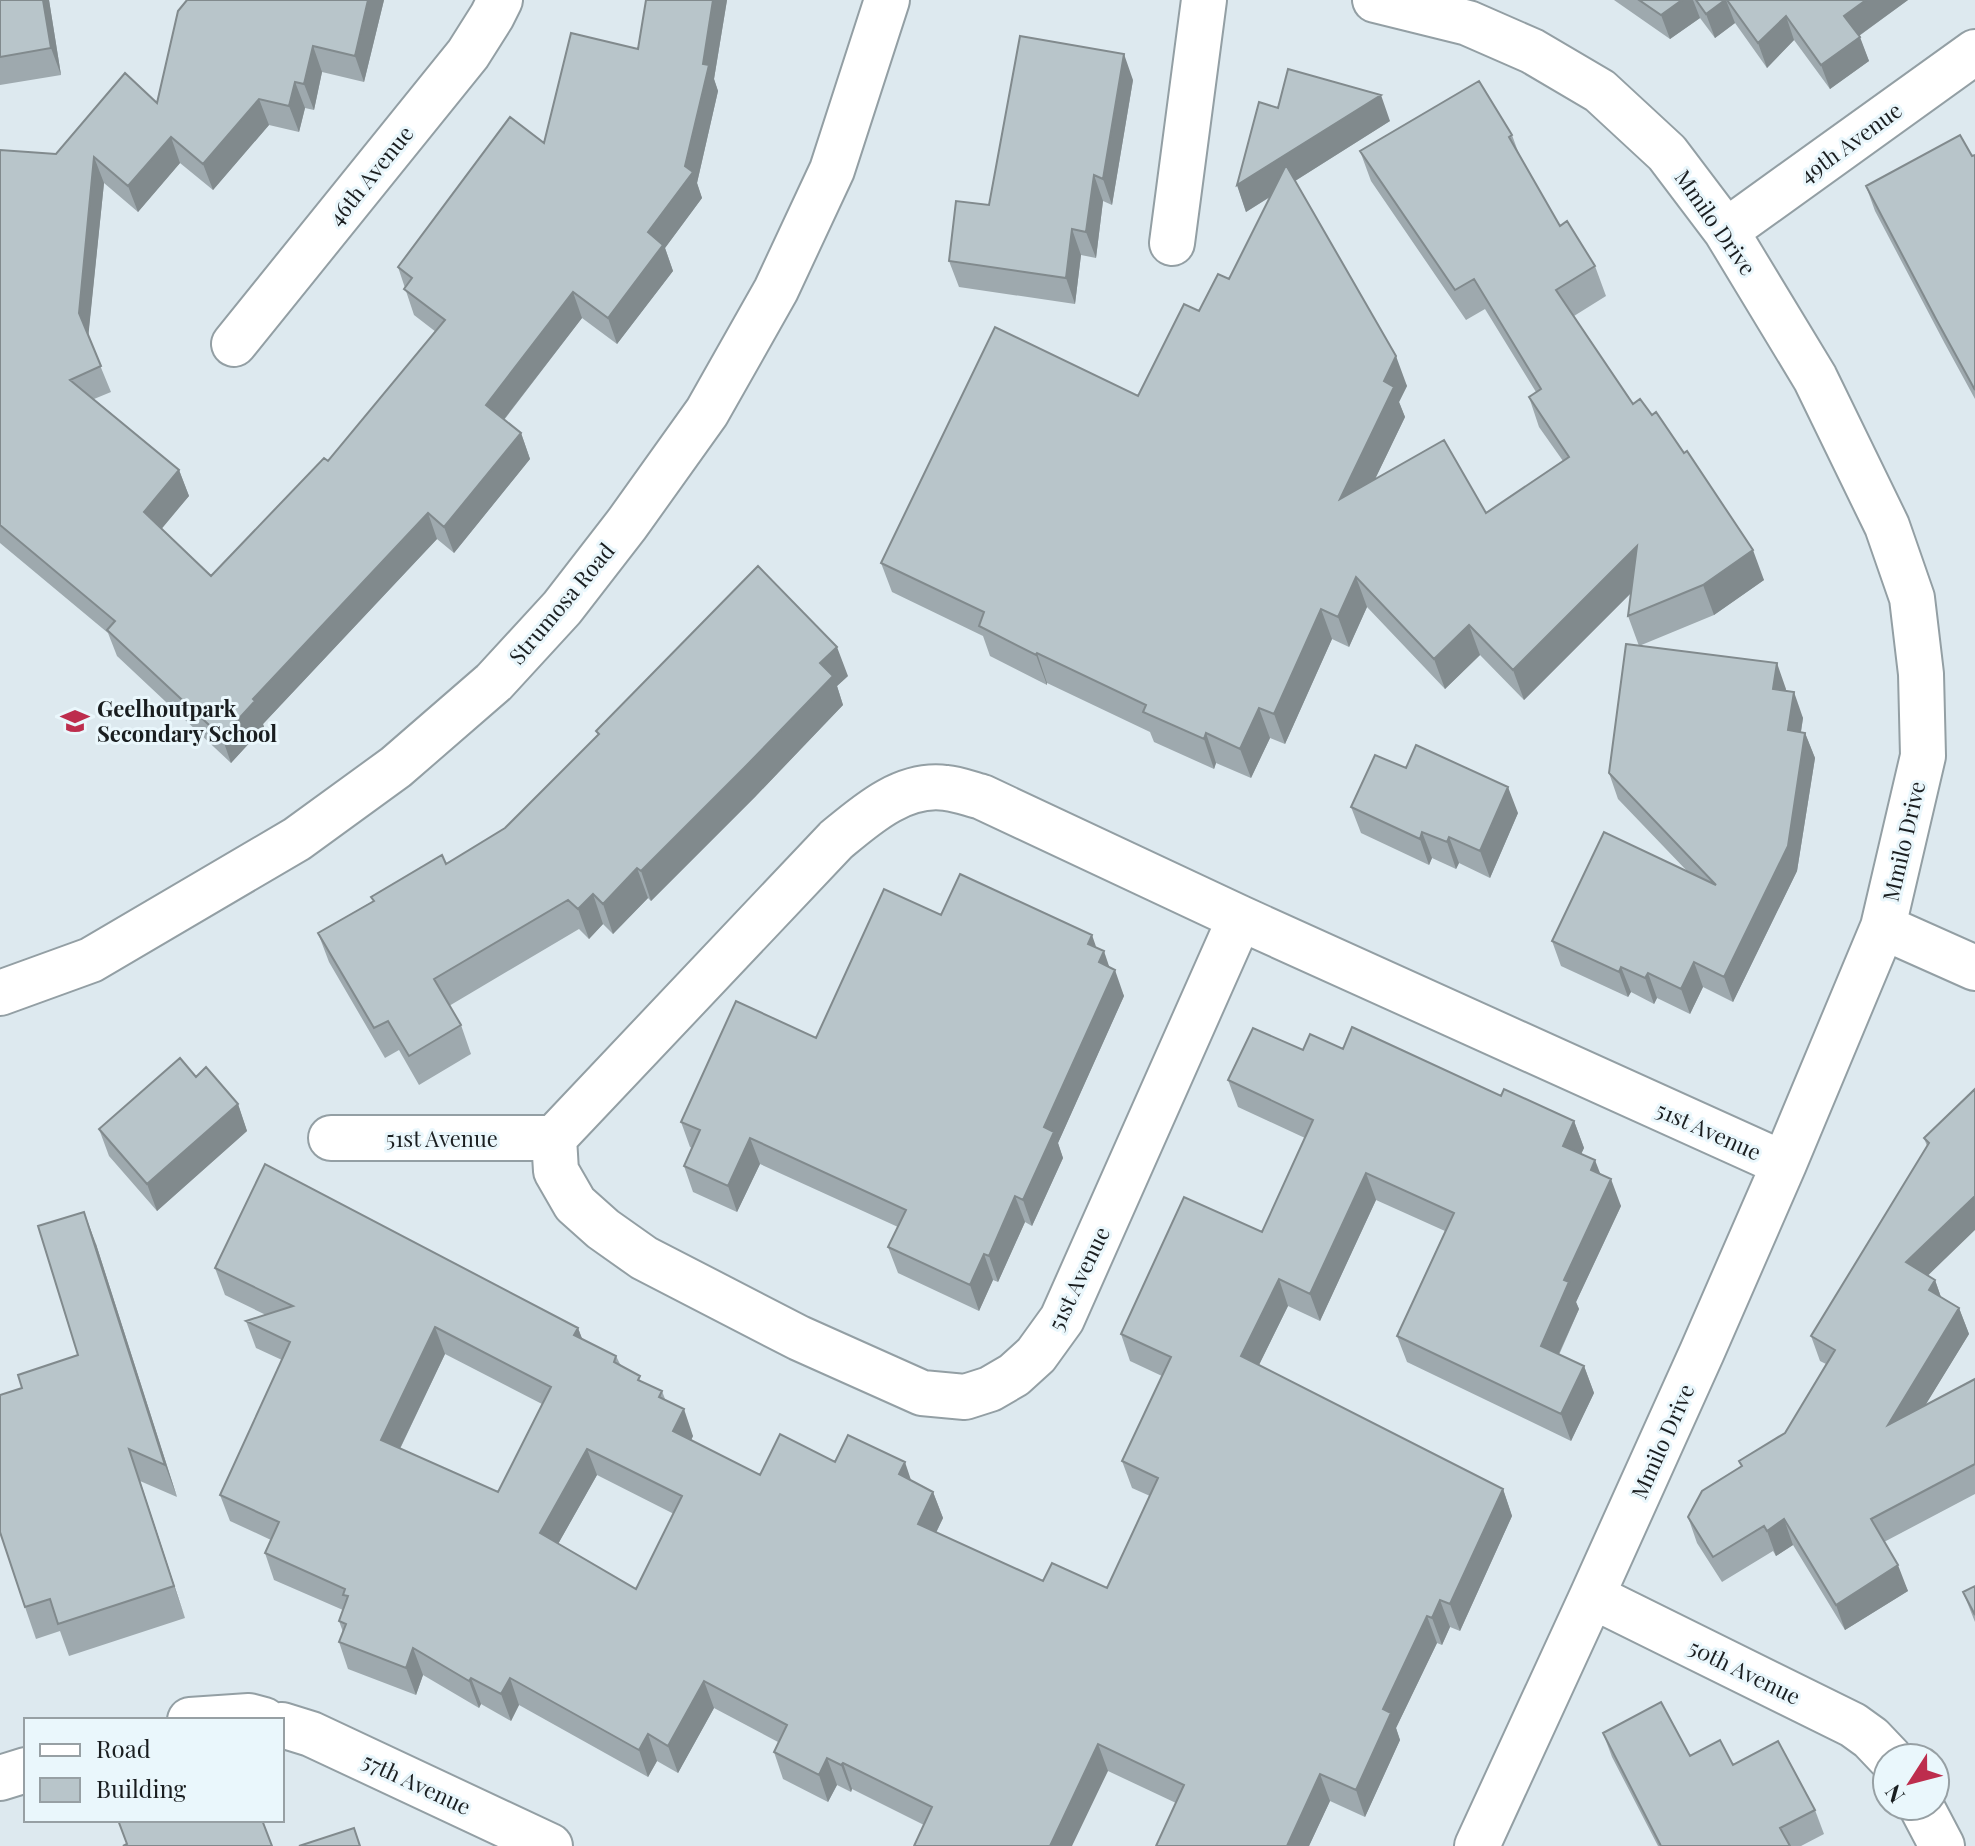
<svg xmlns="http://www.w3.org/2000/svg" width="1975" height="1846" viewBox="0 0 1975 1846" font-family="'Playfair Display',serif">
<style>
.lines{fill:none;stroke-linecap:round;stroke-linejoin:round}
.minor-casing{stroke:#939fa4;stroke-width:48}
.minor{stroke:#fff;stroke-width:44}
.wall{fill:#9ea9ae;fill-rule:evenodd}
.shaded-wall{fill:#818a8d}
.building{fill:#b8c5ca;stroke:#818a8d;stroke-width:2;fill-rule:evenodd}
.labels{text-anchor:middle;dominant-baseline:central;stroke-width:6;stroke-linejoin:round;paint-order:stroke}
.street-label{font-size:22px;fill:#1a1e20;stroke:#eaf7fc}
.poi-label{font-size:22px;font-weight:bold;fill:#1a1e20;stroke:#eaf7fc;text-anchor:start}
</style>
<rect width="100%" height="100%" fill="#dde9ef"/>
<g class="lines">
<defs>
<path id="minor" d="M 1375,0 L 1468,23 L 1532,51 L 1600,91 L 1667,153 L 1726,231 L 1815,378 L 1887,526 L 1912,598 L 1921,674 L 1923,756 L 1883,927 L 1784,1164 L 1702,1352 L 1592,1596 L 1477,1846
M 1726,231 L 1975,52
M 1172,243 L 1204,0
M 234,344 L 468,54 L 492,16 L 500,0
M 1883,927 L 1975,968
M 0,993 L 91,960 L 297,839 L 396,767 L 494,682 L 562,608 L 627,524 L 707,412 L 776,290 L 832,170 L 887,0
M 331,1138 L 554,1138 L 836,840 C 866,815 903,782 946,788 C 958,789 970,794 982,797 L 1240,918 L 1784,1164
M 554,1138 L 556,1171 L 575,1204 L 603,1229 L 644,1258 L 799,1338 L 922,1393 L 965,1397 L 990,1389 L 1014,1375 L 1036,1355 L 1062,1319 L 1240,918
M 1592,1596 L 1853,1725 L 1871,1738 L 1890,1758
M 190,1720 L 249,1716 L 264,1720
M 282,1725 L 311,1734 L 550,1846
M 0,1778 L 26,1770
M 1921,1806 L 1942,1846"/>
</defs>
<use href="#minor" class="minor-casing"/>
<use href="#minor" class="minor"/>
</g>
<path class="wall" d="M 0,0 L 49,0 L 61,75 L 0,85 Z
M 187,0 L 384,0 L 364,82 L 322,72 L 314,110 L 305,108 L 299,132 L 269,125 L 213,190 L 180,163 L 138,212 L 104,183 L 88,336 L 111,392 L 94,399 L 179,470 L 189,496 L 161,528 L 211,576 L 328,461 L 436,332 L 414,315 L 398,267 L 544,143 L 638,49 L 646,0 L 727,0 L 714,79 L 718,91 L 697,183 L 702,198 L 665,248 L 673,271 L 617,344 L 582,318 L 504,420 L 521,433 L 530,459 L 454,553 L 437,539 L 263,724 L 264,727 L 231,763 L 117,656 L 108,633 L 0,543 L 0,150 L 56,154 L 157,103 Z
M 1614,0 L 1908,0 L 1859,36 L 1869,61 L 1830,89 L 1794,40 L 1767,68 L 1735,23 L 1715,38 L 1700,18 L 1670,39 Z
M 1133,80 L 1112,205 L 1103,201 L 1096,258 L 1081,255 L 1075,304 L 959,287 L 949,261 L 989,205 Z
M 1278,108 L 1390,121 L 1295,181 L 1407,386 L 1399,402 L 1405,417 L 1375,479 L 1486,513 L 1563,461 L 1539,427 L 1529,397 L 1536,392 L 1485,309 L 1466,320 L 1371,181 L 1360,151 L 1512,135 L 1520,157 L 1560,226 L 1595,266 L 1606,296 L 1574,316 L 1633,404 L 1764,580 L 1714,615 L 1639,646 L 1628,616 L 1631,593 L 1524,700 L 1480,655 L 1445,689 L 1367,607 L 1349,647 L 1332,639 L 1285,744 L 1270,738 L 1251,778 L 1216,763 L 1214,769 L 1154,742 L 1150,732 L 1047,683 L 1047,685 L 990,656 L 983,636 L 892,592 L 881,563 L 1138,396 L 1199,311 L 1229,279 L 1270,197 L 1246,212 L 1237,185 Z
M 1975,155 L 1975,399 L 1945,344 L 1875,211 L 1866,186 Z
M 848,676 L 837,686 L 843,705 L 755,797 L 651,901 L 648,898 L 613,934 L 603,924 L 589,939 L 579,929 L 449,1006 L 461,1025 L 471,1054 L 419,1085 L 399,1050 L 385,1058 L 329,962 L 318,933 L 373,901 L 371,897 L 446,864 L 505,828 L 598,735 L 596,731 Z
M 1786,689 L 1785,691 L 1803,718 L 1801,732 L 1805,733 L 1815,758 L 1797,871 L 1733,1002 L 1703,987 L 1690,1014 L 1657,998 L 1654,1004 L 1631,992 L 1628,997 L 1561,966 L 1552,941 L 1688,872 L 1618,799 L 1609,773 Z
M 1406,768 L 1518,813 L 1490,878 L 1459,863 L 1456,869 L 1432,858 L 1429,865 L 1361,833 L 1351,807 Z
M 1097,948 L 1110,968 L 1124,996 L 1058,1143 L 1063,1158 L 1032,1226 L 1025,1222 L 998,1282 L 993,1280 L 979,1311 L 898,1273 L 888,1247 L 898,1227 L 760,1164 L 737,1212 L 693,1192 L 684,1166 L 692,1148 L 690,1147 L 681,1122 L 816,1038 Z
M 1343,1049 L 1501,1096 L 1574,1121 L 1584,1148 L 1581,1153 L 1601,1174 L 1621,1206 L 1576,1302 L 1579,1309 L 1559,1355 L 1584,1366 L 1594,1393 L 1571,1441 L 1407,1362 L 1397,1336 L 1445,1231 L 1376,1200 L 1320,1321 L 1288,1306 L 1259,1365 L 1503,1489 L 1512,1516 L 1460,1631 L 1450,1627 L 1442,1645 L 1437,1643 L 1396,1728 L 1400,1740 L 1365,1817 L 1330,1801 L 1309,1846 L 1156,1846 L 1176,1803 L 1108,1771 L 924,1825 L 852,1789 L 851,1792 L 837,1785 L 828,1802 L 783,1779 L 774,1752 L 778,1742 L 714,1708 L 678,1773 L 657,1761 L 648,1777 L 519,1705 L 511,1721 L 481,1704 L 479,1708 L 423,1675 L 416,1695 L 348,1669 L 339,1642 L 343,1632 L 339,1621 L 343,1610 L 274,1580 L 265,1553 L 271,1540 L 230,1521 L 220,1495 L 282,1360 L 256,1348 L 246,1321 L 266,1315 L 225,1295 L 215,1268 L 578,1328 L 582,1339 L 616,1356 L 620,1364 L 642,1382 L 662,1391 L 665,1399 L 693,1436 L 691,1440 L 760,1475 L 835,1462 L 911,1480 L 933,1492 L 943,1518 L 936,1533 L 1043,1581 L 1107,1588 L 1150,1496 L 1132,1488 L 1122,1461 L 1162,1376 L 1130,1361 L 1121,1334 L 1262,1232 L 1305,1138 L 1238,1107 L 1228,1080 L 1303,1050 ZM 445,1354 L 542,1404 L 498,1492 L 400,1449 ZM 597,1475 L 674,1514 L 636,1589 L 558,1544 Z
M 196,1077 L 238,1104 L 247,1131 L 157,1211 L 109,1156 L 99,1129 Z
M 1975,1089 L 1928,1276 L 1935,1280 L 1941,1297 L 1959,1308 L 1969,1334 L 1925,1405 L 1975,1379 L 1975,1494 L 1884,1542 L 1908,1591 L 1845,1630 L 1793,1545 L 1776,1556 L 1773,1551 L 1722,1582 L 1697,1543 L 1688,1517 L 1741,1467 L 1785,1433 L 1826,1364 L 1820,1361 L 1811,1336 L 1927,1146 L 1924,1138 Z
M 96,1244 L 177,1497 L 140,1481 L 185,1618 L 69,1656 L 60,1631 L 36,1639 L 25,1607 L 22,1388 L 78,1355 Z
M 1975,1586 L 1975,1622 L 1963,1592 Z
M 1603,1733 L 1690,1756 L 1733,1765 L 1815,1810 L 1824,1834 L 1801,1846 L 1658,1846 L 1612,1757 Z"/>
<path class="shaded-wall" d="M 43,0 L 49,0 L 61,75 L 51,48 Z
M 368,0 L 384,0 L 364,82 L 355,56 Z
M 713,0 L 727,0 L 714,79 L 718,91 L 697,183 L 702,198 L 665,248 L 673,271 L 617,344 L 608,318 L 648,232 L 685,166 Z
M 1682,0 L 1693,0 L 1700,18 L 1670,39 L 1661,15 Z
M 1725,0 L 1726,0 L 1735,23 L 1715,38 L 1706,14 Z
M 1866,0 L 1908,0 L 1853,40 L 1844,16 Z
M 1786,16 L 1794,40 L 1767,68 L 1758,43 Z
M 1860,37 L 1869,61 L 1830,89 L 1821,65 Z
M 313,46 L 322,72 L 314,110 L 304,84 Z
M 1124,54 L 1133,80 L 1112,205 L 1103,179 Z
M 295,82 L 305,108 L 299,132 L 289,106 Z
M 1381,95 L 1390,121 L 1246,212 L 1237,185 Z
M 259,99 L 269,125 L 213,190 L 203,164 Z
M 171,137 L 180,163 L 138,212 L 128,186 Z
M 94,157 L 104,183 L 88,339 L 79,313 Z
M 1094,175 L 1103,201 L 1096,258 L 1086,232 Z
M 1072,229 L 1081,255 L 1075,304 L 1066,278 Z
M 573,292 L 582,318 L 495,431 L 486,405 Z
M 1396,356 L 1407,386 L 1399,402 L 1405,417 L 1351,529 L 1340,499 L 1384,381 Z
M 521,433 L 530,459 L 454,553 L 444,527 Z
M 179,470 L 189,496 L 154,538 L 144,512 Z
M 428,513 L 437,539 L 263,724 L 264,727 L 231,763 L 222,737 L 253,699 Z
M 1637,546 L 1648,576 L 1524,700 L 1513,670 Z
M 1753,550 L 1764,580 L 1714,615 L 1703,585 Z
M 1356,577 L 1367,607 L 1349,647 L 1338,617 Z
M 1321,609 L 1332,639 L 1285,744 L 1274,714 Z
M 1469,625 L 1480,655 L 1445,689 L 1434,659 Z
M 837,647 L 848,676 L 837,686 L 843,705 L 755,797 L 651,901 L 641,871 L 820,663 Z
M 1037,653 L 1047,683 L 1047,685 L 1036,655 Z
M 1777,663 L 1786,689 L 1782,715 L 1773,689 Z
M 1794,692 L 1803,718 L 1797,756 L 1788,730 Z
M 1259,708 L 1270,738 L 1251,778 L 1240,749 Z
M 1206,733 L 1216,763 L 1214,769 L 1204,739 Z
M 1805,733 L 1815,758 L 1797,871 L 1733,1002 L 1724,977 Z
M 1508,787 L 1518,813 L 1490,878 L 1480,851 Z
M 1422,832 L 1432,858 L 1429,865 L 1420,839 Z
M 1449,837 L 1459,863 L 1456,869 L 1447,842 Z
M 637,868 L 648,898 L 613,934 L 603,904 Z
M 593,894 L 603,924 L 589,939 L 578,909 Z
M 1092,935 L 1100,958 L 1104,951 L 1112,975 L 1115,970 L 1124,996 L 1058,1143 L 1063,1158 L 1032,1226 L 1023,1200 L 1044,1127 L 1088,944 Z
M 1694,962 L 1703,987 L 1690,1014 L 1681,989 Z
M 1621,967 L 1631,992 L 1628,997 L 1619,972 Z
M 1648,973 L 1657,998 L 1654,1004 L 1645,978 Z
M 238,1104 L 247,1131 L 157,1211 L 147,1184 Z
M 1574,1121 L 1584,1148 L 1573,1172 L 1563,1146 Z
M 750,1138 L 760,1164 L 737,1212 L 728,1186 Z
M 1595,1160 L 1605,1186 L 1591,1170 Z
M 1366,1173 L 1376,1200 L 1320,1321 L 1310,1294 Z
M 1611,1179 L 1621,1206 L 1576,1302 L 1579,1309 L 1550,1373 L 1541,1346 L 1564,1280 Z
M 1015,1196 L 1025,1222 L 998,1282 L 989,1256 Z
M 1975,1196 L 1975,1230 L 1915,1288 L 1906,1262 Z
M 84,1212 L 96,1244 L 177,1497 L 165,1465 Z
M 984,1254 L 993,1280 L 979,1311 L 970,1285 Z
M 1279,1279 L 1288,1306 L 1250,1383 L 1241,1356 Z
M 1935,1280 L 1944,1306 L 1929,1290 Z
M 1959,1308 L 1969,1334 L 1898,1450 L 1888,1425 Z
M 435,1327 L 445,1354 L 391,1467 L 381,1440 Z
M 578,1328 L 588,1354 L 574,1335 Z
M 1584,1366 L 1594,1393 L 1571,1441 L 1561,1414 Z
M 684,1409 L 693,1436 L 683,1458 L 673,1431 Z
M 129,1449 L 140,1481 L 185,1618 L 174,1586 Z
M 587,1449 L 597,1475 L 549,1560 L 540,1533 Z
M 905,1462 L 914,1489 L 899,1474 Z
M 1503,1489 L 1512,1516 L 1460,1631 L 1450,1604 Z
M 933,1492 L 943,1518 L 927,1551 L 918,1524 Z
M 1784,1519 L 1793,1545 L 1776,1556 L 1767,1531 Z
M 1898,1565 L 1908,1591 L 1845,1630 L 1836,1605 Z
M 1440,1600 L 1450,1627 L 1442,1645 L 1432,1618 Z
M 1427,1616 L 1437,1643 L 1396,1728 L 1400,1740 L 1365,1817 L 1356,1790 L 1383,1709 Z
M 413,1648 L 423,1675 L 416,1695 L 406,1668 Z
M 471,1678 L 481,1704 L 479,1708 L 469,1681 Z
M 510,1678 L 519,1705 L 511,1721 L 501,1694 Z
M 704,1681 L 714,1708 L 678,1773 L 668,1746 Z
M 648,1734 L 657,1761 L 648,1777 L 639,1750 Z
M 1098,1744 L 1108,1771 L 1072,1846 L 1050,1846 Z
M 827,1758 L 837,1785 L 828,1802 L 819,1775 Z
M 843,1763 L 852,1789 L 851,1792 L 841,1765 Z
M 1320,1774 L 1330,1801 L 1309,1846 L 1287,1846 Z"/>
<path class="building" d="M 0,0 L 43,0 L 51,48 L 0,57 Z
M 187,0 L 368,0 L 355,56 L 313,46 L 304,84 L 295,82 L 289,106 L 259,99 L 203,164 L 171,137 L 128,186 L 94,157 L 79,313 L 101,366 L 70,380 L 179,470 L 144,512 L 211,576 L 324,458 L 328,461 L 445,320 L 404,289 L 412,278 L 398,267 L 510,117 L 544,143 L 571,33 L 638,49 L 646,0 L 713,0 L 703,64 L 709,65 L 685,166 L 693,172 L 648,232 L 663,245 L 608,318 L 573,292 L 486,405 L 521,433 L 444,527 L 428,513 L 253,699 L 255,701 L 222,737 L 107,630 L 115,621 L 0,525 L 0,150 L 56,154 L 125,73 L 157,103 L 178,11 Z
M 1639,0 L 1682,0 L 1661,15 Z
M 1696,0 L 1725,0 L 1706,14 Z
M 1727,0 L 1866,0 L 1844,16 L 1860,37 L 1821,65 L 1786,16 L 1758,43 Z
M 1020,36 L 1124,54 L 1103,179 L 1094,175 L 1086,232 L 1072,229 L 1066,278 L 949,261 L 956,201 L 989,205 Z
M 1288,69 L 1381,95 L 1237,185 L 1259,102 L 1278,108 Z
M 1479,81 L 1512,135 L 1509,137 L 1560,226 L 1567,221 L 1595,266 L 1556,290 L 1633,404 L 1640,399 L 1652,415 L 1656,412 L 1684,453 L 1687,451 L 1753,550 L 1703,585 L 1628,616 L 1637,546 L 1513,670 L 1469,625 L 1434,659 L 1356,577 L 1338,617 L 1321,609 L 1274,714 L 1259,708 L 1240,749 L 1206,733 L 1204,739 L 1143,712 L 1146,705 L 1037,653 L 1036,655 L 979,626 L 984,612 L 881,563 L 995,327 L 1138,396 L 1184,304 L 1199,311 L 1218,274 L 1229,279 L 1286,165 L 1396,356 L 1384,381 L 1394,387 L 1340,499 L 1444,440 L 1486,513 L 1569,457 L 1529,397 L 1541,389 L 1474,279 L 1455,290 L 1360,151 Z
M 1960,135 L 1972,156 L 1975,155 L 1975,390 L 1936,319 L 1866,186 Z
M 758,566 L 837,647 L 820,663 L 833,676 L 744,768 L 641,871 L 637,868 L 603,904 L 593,894 L 578,909 L 568,900 L 434,979 L 461,1025 L 409,1056 L 388,1021 L 374,1028 L 318,933 L 374,901 L 371,897 L 442,855 L 446,864 L 505,828 L 599,734 L 596,731 Z
M 1626,644 L 1777,663 L 1773,689 L 1794,692 L 1788,730 L 1805,733 L 1788,846 L 1724,977 L 1694,962 L 1681,989 L 1648,973 L 1645,978 L 1621,967 L 1619,972 L 1552,941 L 1604,832 L 1716,885 L 1609,773 Z
M 1416,745 L 1508,787 L 1480,851 L 1449,837 L 1447,842 L 1422,832 L 1420,839 L 1351,807 L 1375,755 L 1406,768 Z
M 960,874 L 1092,935 L 1088,944 L 1104,951 L 1099,962 L 1115,970 L 1044,1127 L 1054,1132 L 1023,1200 L 1015,1196 L 989,1256 L 984,1254 L 970,1285 L 888,1247 L 906,1210 L 750,1138 L 728,1186 L 684,1166 L 700,1130 L 681,1122 L 736,1001 L 816,1038 L 884,889 L 941,915 Z
M 1352,1027 L 1501,1096 L 1504,1089 L 1574,1121 L 1563,1146 L 1595,1160 L 1591,1170 L 1611,1179 L 1564,1280 L 1569,1282 L 1541,1346 L 1584,1366 L 1561,1414 L 1397,1336 L 1454,1213 L 1366,1173 L 1310,1294 L 1279,1279 L 1241,1356 L 1503,1489 L 1450,1604 L 1440,1600 L 1432,1618 L 1427,1616 L 1383,1709 L 1391,1713 L 1356,1790 L 1320,1774 L 1287,1846 L 1156,1846 L 1184,1785 L 1098,1744 L 1050,1846 L 914,1846 L 932,1807 L 843,1763 L 841,1765 L 827,1758 L 819,1775 L 774,1752 L 787,1725 L 704,1681 L 668,1746 L 648,1734 L 639,1750 L 510,1678 L 501,1694 L 471,1678 L 469,1681 L 413,1648 L 406,1668 L 339,1642 L 346,1624 L 339,1621 L 348,1596 L 343,1595 L 345,1589 L 265,1553 L 279,1522 L 220,1495 L 290,1342 L 246,1321 L 293,1306 L 215,1268 L 265,1164 L 578,1328 L 574,1335 L 616,1356 L 614,1362 L 640,1376 L 638,1380 L 662,1391 L 659,1397 L 684,1409 L 673,1431 L 760,1475 L 780,1434 L 835,1462 L 848,1435 L 905,1462 L 899,1474 L 933,1492 L 918,1524 L 1043,1581 L 1052,1563 L 1107,1588 L 1158,1478 L 1122,1461 L 1171,1357 L 1121,1334 L 1184,1197 L 1262,1232 L 1313,1120 L 1228,1080 L 1253,1028 L 1303,1050 L 1310,1034 L 1343,1049 ZM 435,1327 L 551,1387 L 498,1492 L 381,1440 ZM 587,1449 L 682,1496 L 636,1589 L 540,1533 Z
M 180,1058 L 196,1077 L 206,1067 L 238,1104 L 147,1184 L 99,1129 Z
M 1975,1089 L 1975,1196 L 1906,1262 L 1935,1280 L 1929,1290 L 1959,1308 L 1888,1425 L 1975,1379 L 1975,1464 L 1871,1519 L 1898,1565 L 1836,1605 L 1784,1519 L 1767,1531 L 1764,1526 L 1713,1557 L 1688,1517 L 1702,1491 L 1742,1466 L 1739,1461 L 1785,1433 L 1835,1350 L 1811,1336 L 1929,1143 L 1924,1138 Z
M 84,1212 L 165,1465 L 129,1449 L 174,1586 L 58,1624 L 50,1599 L 25,1607 L 0,1532 L 0,1395 L 22,1388 L 18,1375 L 78,1355 L 38,1226 Z
M 1975,1586 L 1975,1615 L 1963,1592 Z
M 1661,1702 L 1690,1756 L 1720,1740 L 1733,1765 L 1778,1741 L 1815,1810 L 1780,1828 L 1790,1846 L 1661,1846 L 1603,1733 Z
M 118,1820 L 262,1820 L 272,1846 L 123,1846 L 127,1844 Z
M 354,1828 L 360,1846 L 299,1846 Z"/>
<defs>
<symbol id="school-bare" viewBox="-9 -9 18 18"><path d="M0-5L7-2L0 1L-7-2ZM-4 1L0 2.5L4 1V4Q0 6-4 4Z" fill="#bd2d4d" stroke="#eaf7fc" stroke-width="2.5" paint-order="stroke"/></symbol>
</defs>
<g fill-rule="evenodd">
<use href="#school-bare" x="55" y="701" width="40" height="40"/>
</g>
<g class="labels">
<g class="street-label">
<text transform="translate(1850 142) rotate(-36)">49th Avenue</text>
<text transform="translate(370 175) rotate(-51)">46th Avenue</text>
<text transform="translate(1716 222) rotate(55)">Mmilo Drive</text>
<text transform="translate(561 603) rotate(-50)">Strumosa Road</text>
<text transform="translate(1903 841) rotate(-77)">Mmilo Drive</text>
<text transform="translate(1709 1130) rotate(24)">51st Avenue</text>
<text x="442" y="1138">51st Avenue</text>
<text transform="translate(1078 1278) rotate(-64)">51st Avenue</text>
<text transform="translate(1662 1441) rotate(-66)">Mmilo Drive</text>
<text transform="translate(1745 1671) rotate(26)">50th Avenue</text>
<text transform="translate(417 1783) rotate(25)">57th Avenue</text>
</g>
<g class="poi-label">
<text x="97" y="708">Geelhoutpark<tspan x="97" dy="25">Secondary School</tspan></text>
</g>
</g>
<rect x="24" y="1718" width="260" height="104" fill="#eaf7fc" stroke="#97a0a4" stroke-width="2"/>
<rect x="40" y="1744" width="40" height="12" fill="#ffffff" stroke="#97a0a4" stroke-width="2"/>
<text x="96" y="1758" font-size="24" fill="#1a1e20">Road</text>
<rect x="40" y="1778" width="40" height="24" fill="#b8c5ca" stroke="#97a0a4" stroke-width="2"/>
<text x="96" y="1798" font-size="24" fill="#1a1e20">Building</text>
<g transform="translate(1911 1782) rotate(234)"><circle r="38" fill="#eaf7fc" stroke="#97a0a4" stroke-width="2"/>
<path d="M0-6L14 30L0 20L-14 30Z" fill="#bd2d4d"/>
<text y="-12" font-size="22" font-weight="bold" text-anchor="middle" fill="#1a1e20">N</text>
</g>
</svg>
